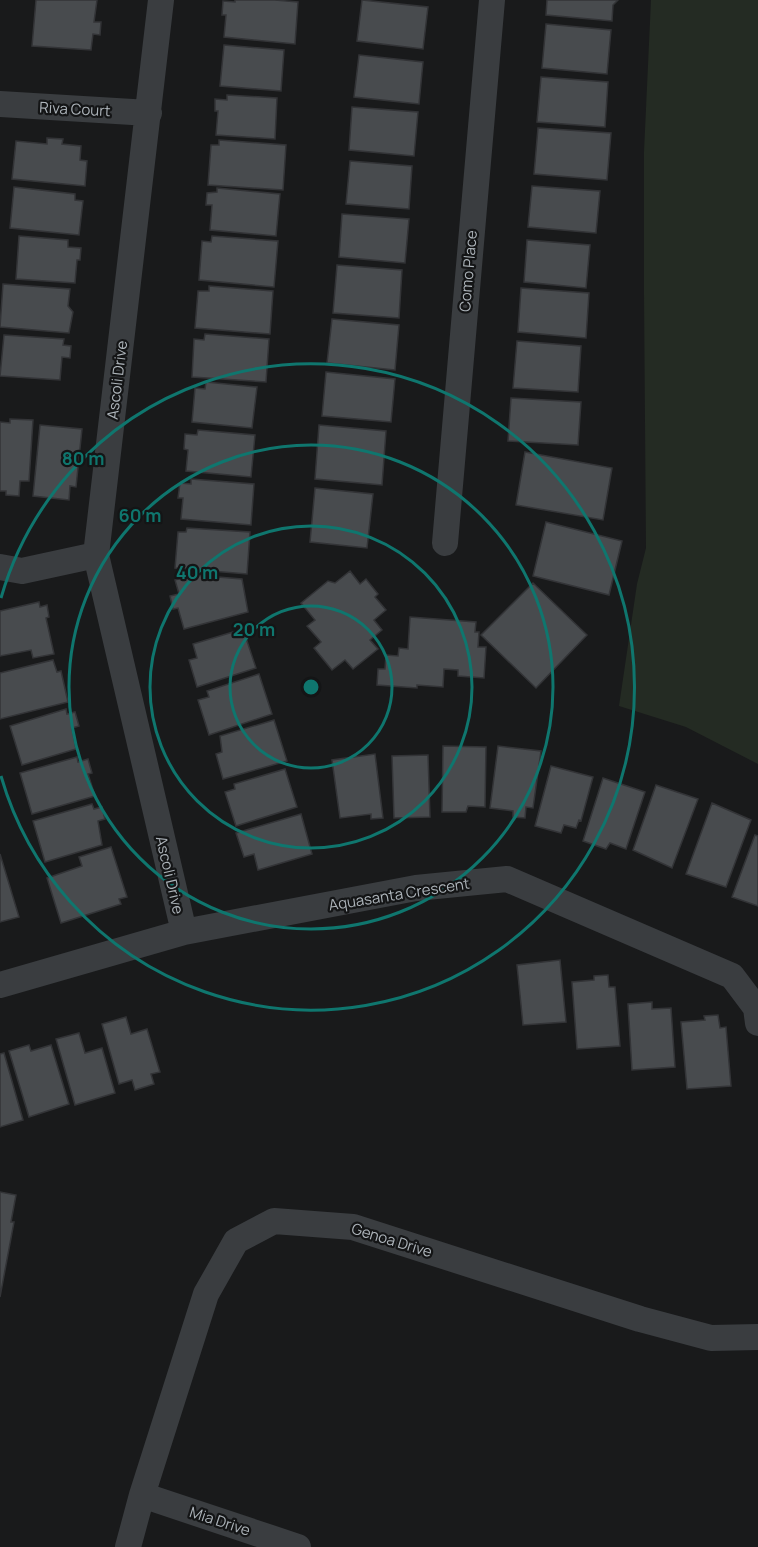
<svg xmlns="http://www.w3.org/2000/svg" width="758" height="1547" viewBox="0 0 758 1547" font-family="Manrope,sans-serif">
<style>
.green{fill:#242b23}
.building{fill:#484b4e;stroke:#333437;stroke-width:1.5}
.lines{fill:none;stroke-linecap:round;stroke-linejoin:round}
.minor{stroke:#3a3d40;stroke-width:26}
.ring{fill:none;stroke:#0f766e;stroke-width:3}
.labels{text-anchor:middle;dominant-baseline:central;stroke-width:4.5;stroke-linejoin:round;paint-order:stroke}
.street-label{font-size:15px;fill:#adb4ba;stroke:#141516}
.centre{fill:#0f766e;stroke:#141516;stroke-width:3}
.ring-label{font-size:18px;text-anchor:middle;font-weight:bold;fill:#0f766e;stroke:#141516;stroke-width:4.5;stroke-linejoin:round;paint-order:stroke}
</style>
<rect width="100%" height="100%" fill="#191a1b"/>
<path class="green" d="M 651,0 L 758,0 L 758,764 L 686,727 L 619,706 L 637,584 L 646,548 L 644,294 L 644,152 Z"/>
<path class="building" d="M 36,0 L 97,0 L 94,22 L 101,22 L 100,35 L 93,34 L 91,50 L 32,46 Z
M 235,0 L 275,0 L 298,2 L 295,44 L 224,37 L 226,15 L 222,15 L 223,1 L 235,2 Z
M 362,0 L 428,7 L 423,49 L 357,41 Z
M 547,0 L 618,0 L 613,5 L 612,21 L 546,15 Z
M 546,24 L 611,30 L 607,74 L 542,68 Z
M 224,45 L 284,50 L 281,91 L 220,86 Z
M 359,55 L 423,62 L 419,104 L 354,97 Z
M 541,77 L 608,82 L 605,127 L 537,122 Z
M 227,95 L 277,98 L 275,139 L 216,135 L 218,111 L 215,111 L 215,99 L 227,100 Z
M 352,107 L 418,112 L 414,156 L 349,150 Z
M 538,128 L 611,133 L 607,180 L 534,174 Z
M 47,138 L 63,139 L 62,144 L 81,146 L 80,160 L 87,161 L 85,186 L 12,179 L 16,141 L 47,144 Z
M 219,140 L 286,145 L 283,190 L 208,185 L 211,145 L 219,145 Z
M 350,161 L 412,166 L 409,209 L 346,204 Z
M 532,186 L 600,191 L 596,233 L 528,227 Z
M 14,187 L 75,194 L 75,200 L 83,201 L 79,235 L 10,228 Z
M 217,188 L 280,194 L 276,236 L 210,230 L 212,205 L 206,205 L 207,193 L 217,192 Z
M 342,214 L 409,219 L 405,263 L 339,257 Z
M 19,236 L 68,240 L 68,247 L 81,248 L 80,260 L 77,260 L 75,283 L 16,279 Z
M 212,236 L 278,241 L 274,287 L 199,280 L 202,241 L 211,242 Z
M 527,240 L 590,245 L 586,288 L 524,282 Z
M 337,265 L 402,270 L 399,318 L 333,313 Z
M 3,284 L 70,289 L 68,306 L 73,312 L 69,333 L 0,327 Z
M 209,286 L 273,291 L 270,334 L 195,328 L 198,291 L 209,291 Z
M 521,288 L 589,293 L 586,338 L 518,332 Z
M 332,319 L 399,325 L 395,370 L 327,363 Z
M 205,334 L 269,339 L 266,382 L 192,377 L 194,339 L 204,340 Z
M 4,335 L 64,339 L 63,345 L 71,346 L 70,358 L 62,357 L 60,380 L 0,376 Z
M 517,341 L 581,346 L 578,392 L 513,388 Z
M 326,372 L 395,379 L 391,422 L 322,416 Z
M 206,382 L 257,387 L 252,428 L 192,422 L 195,388 L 205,389 Z
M 511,398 L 581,402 L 578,445 L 508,441 Z
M 10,419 L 33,420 L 29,481 L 20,481 L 19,496 L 6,495 L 6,491 L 0,491 L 0,422 L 10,423 Z
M 40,425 L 82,429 L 76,487 L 70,486 L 69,500 L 33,496 Z
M 319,425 L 386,431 L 382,485 L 315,479 Z
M 198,430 L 255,435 L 251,477 L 186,471 L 188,450 L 184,449 L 185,434 L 197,435 Z
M 525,452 L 612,468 L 603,520 L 516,505 Z
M 191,479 L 254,484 L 251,525 L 181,519 L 183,498 L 178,498 L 180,483 L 191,484 Z
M 315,488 L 373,494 L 367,548 L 310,542 Z
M 546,522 L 622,541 L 609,595 L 533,576 Z
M 187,528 L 250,532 L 247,574 L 175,568 L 178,532 L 186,532 Z
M 350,571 L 360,584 L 366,579 L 378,594 L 375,597 L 386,610 L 374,620 L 382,630 L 370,640 L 378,649 L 353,669 L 345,660 L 332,670 L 314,648 L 321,642 L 307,626 L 315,620 L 301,603 L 328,581 L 335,583 Z
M 193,575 L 242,579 L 248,612 L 184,629 L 178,608 L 173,609 L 170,596 L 179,594 L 175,580 Z
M 533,583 L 587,635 L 536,688 L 481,635 Z
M 39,602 L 40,607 L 47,605 L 49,617 L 46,618 L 54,654 L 33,658 L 31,650 L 0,656 L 0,611 Z
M 410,617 L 476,622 L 475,632 L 479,632 L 478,647 L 486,647 L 484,678 L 458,676 L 458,670 L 444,669 L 443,687 L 417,685 L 417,688 L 377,685 L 378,669 L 385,669 L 386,655 L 398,656 L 399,648 L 408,649 Z
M 243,629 L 256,668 L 197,687 L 189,660 L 197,658 L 193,644 Z
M 53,660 L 57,672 L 61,671 L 68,702 L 0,719 L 0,673 Z
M 259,674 L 272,714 L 209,735 L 198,700 L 209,697 L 207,691 Z
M 66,709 L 67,714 L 75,712 L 79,726 L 72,728 L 76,749 L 22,765 L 10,726 Z
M 274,720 L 287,761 L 223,779 L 216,754 L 222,752 L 220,736 Z
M 443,746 L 486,747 L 485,807 L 468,806 L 466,812 L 442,812 Z
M 498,746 L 541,751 L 533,808 L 526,807 L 525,818 L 513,817 L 513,811 L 490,808 Z
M 375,754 L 383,818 L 371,819 L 371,814 L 340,818 L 332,760 Z
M 428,755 L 430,817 L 394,818 L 392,756 Z
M 77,757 L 78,762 L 88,759 L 92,773 L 88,774 L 95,796 L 32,814 L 20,773 Z
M 551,766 L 593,777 L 581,821 L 579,820 L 576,828 L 564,825 L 561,833 L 535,826 Z
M 285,769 L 297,807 L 236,826 L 225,792 L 235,789 L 234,784 Z
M 603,778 L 645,792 L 626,849 L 610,843 L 606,849 L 583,841 Z
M 656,785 L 698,799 L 672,868 L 633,850 Z
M 712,803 L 751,820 L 726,887 L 686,874 Z
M 92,804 L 94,809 L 102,807 L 105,819 L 98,821 L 102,845 L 45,862 L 33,821 Z
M 301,814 L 312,854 L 258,870 L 254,854 L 244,857 L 236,833 Z
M 755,835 L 758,836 L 758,906 L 732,897 Z
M 111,847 L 127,897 L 119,899 L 121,904 L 61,923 L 47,878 L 82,866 L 79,857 Z
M 0,854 L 19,917 L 0,922 Z
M 560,960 L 566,1022 L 523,1025 L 517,965 Z
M 608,975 L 609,987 L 615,987 L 620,1046 L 577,1049 L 572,982 L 594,980 L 594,976 Z
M 652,1002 L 652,1009 L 671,1008 L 675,1067 L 632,1070 L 628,1004 Z
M 718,1015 L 720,1028 L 726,1027 L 731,1086 L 687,1089 L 681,1022 L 705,1020 L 704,1016 Z
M 126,1017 L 131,1034 L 147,1029 L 160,1072 L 151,1074 L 154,1084 L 135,1090 L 132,1080 L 119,1084 L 102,1024 Z
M 79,1033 L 85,1053 L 102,1048 L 115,1093 L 75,1105 L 56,1039 Z
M 29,1045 L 31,1051 L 51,1045 L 69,1104 L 29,1117 L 9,1051 Z
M 4,1053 L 23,1120 L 0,1127 L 0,1054 Z
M 0,1192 L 16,1195 L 11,1222 L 14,1222 L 0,1297 Z"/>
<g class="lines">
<path class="minor" d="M 161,0 L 96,555 L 184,932
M 0,104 L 149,113
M 445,543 L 492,0
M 0,567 L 22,571 L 96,555
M 0,985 L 184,932 L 416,888 L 507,879 L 732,976 L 756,1008 L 758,1023
M 142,1495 L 298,1547
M 128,1547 L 142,1495 L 206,1294 L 236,1241 L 274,1221 L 353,1227 L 640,1319 L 711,1338 L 758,1337"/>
</g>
<g class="ring">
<circle cx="311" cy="687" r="81"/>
<circle cx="311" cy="687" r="161"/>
<circle cx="311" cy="687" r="242"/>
<path d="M1 598A323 323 0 1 1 1 776"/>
</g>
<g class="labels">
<g class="street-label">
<text transform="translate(75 109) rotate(3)">Riva Court</text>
<text transform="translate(468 271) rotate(-85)">Como Place</text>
<text transform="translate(117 380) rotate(-83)">Ascoli Drive</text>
<text transform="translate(170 875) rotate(77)">Ascoli Drive</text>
<text transform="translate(399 894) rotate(-9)">Aquasanta Crescent</text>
<text transform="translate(392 1240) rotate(17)">Genoa Drive</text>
<text transform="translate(220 1521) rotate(18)">Mia Drive</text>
</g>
</g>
<circle cx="311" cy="687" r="9" class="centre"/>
<g class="ring-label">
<text x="83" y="465">80 m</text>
<text x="140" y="522">60 m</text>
<text x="197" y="579">40 m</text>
<text x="254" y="636">20 m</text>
</g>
</svg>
